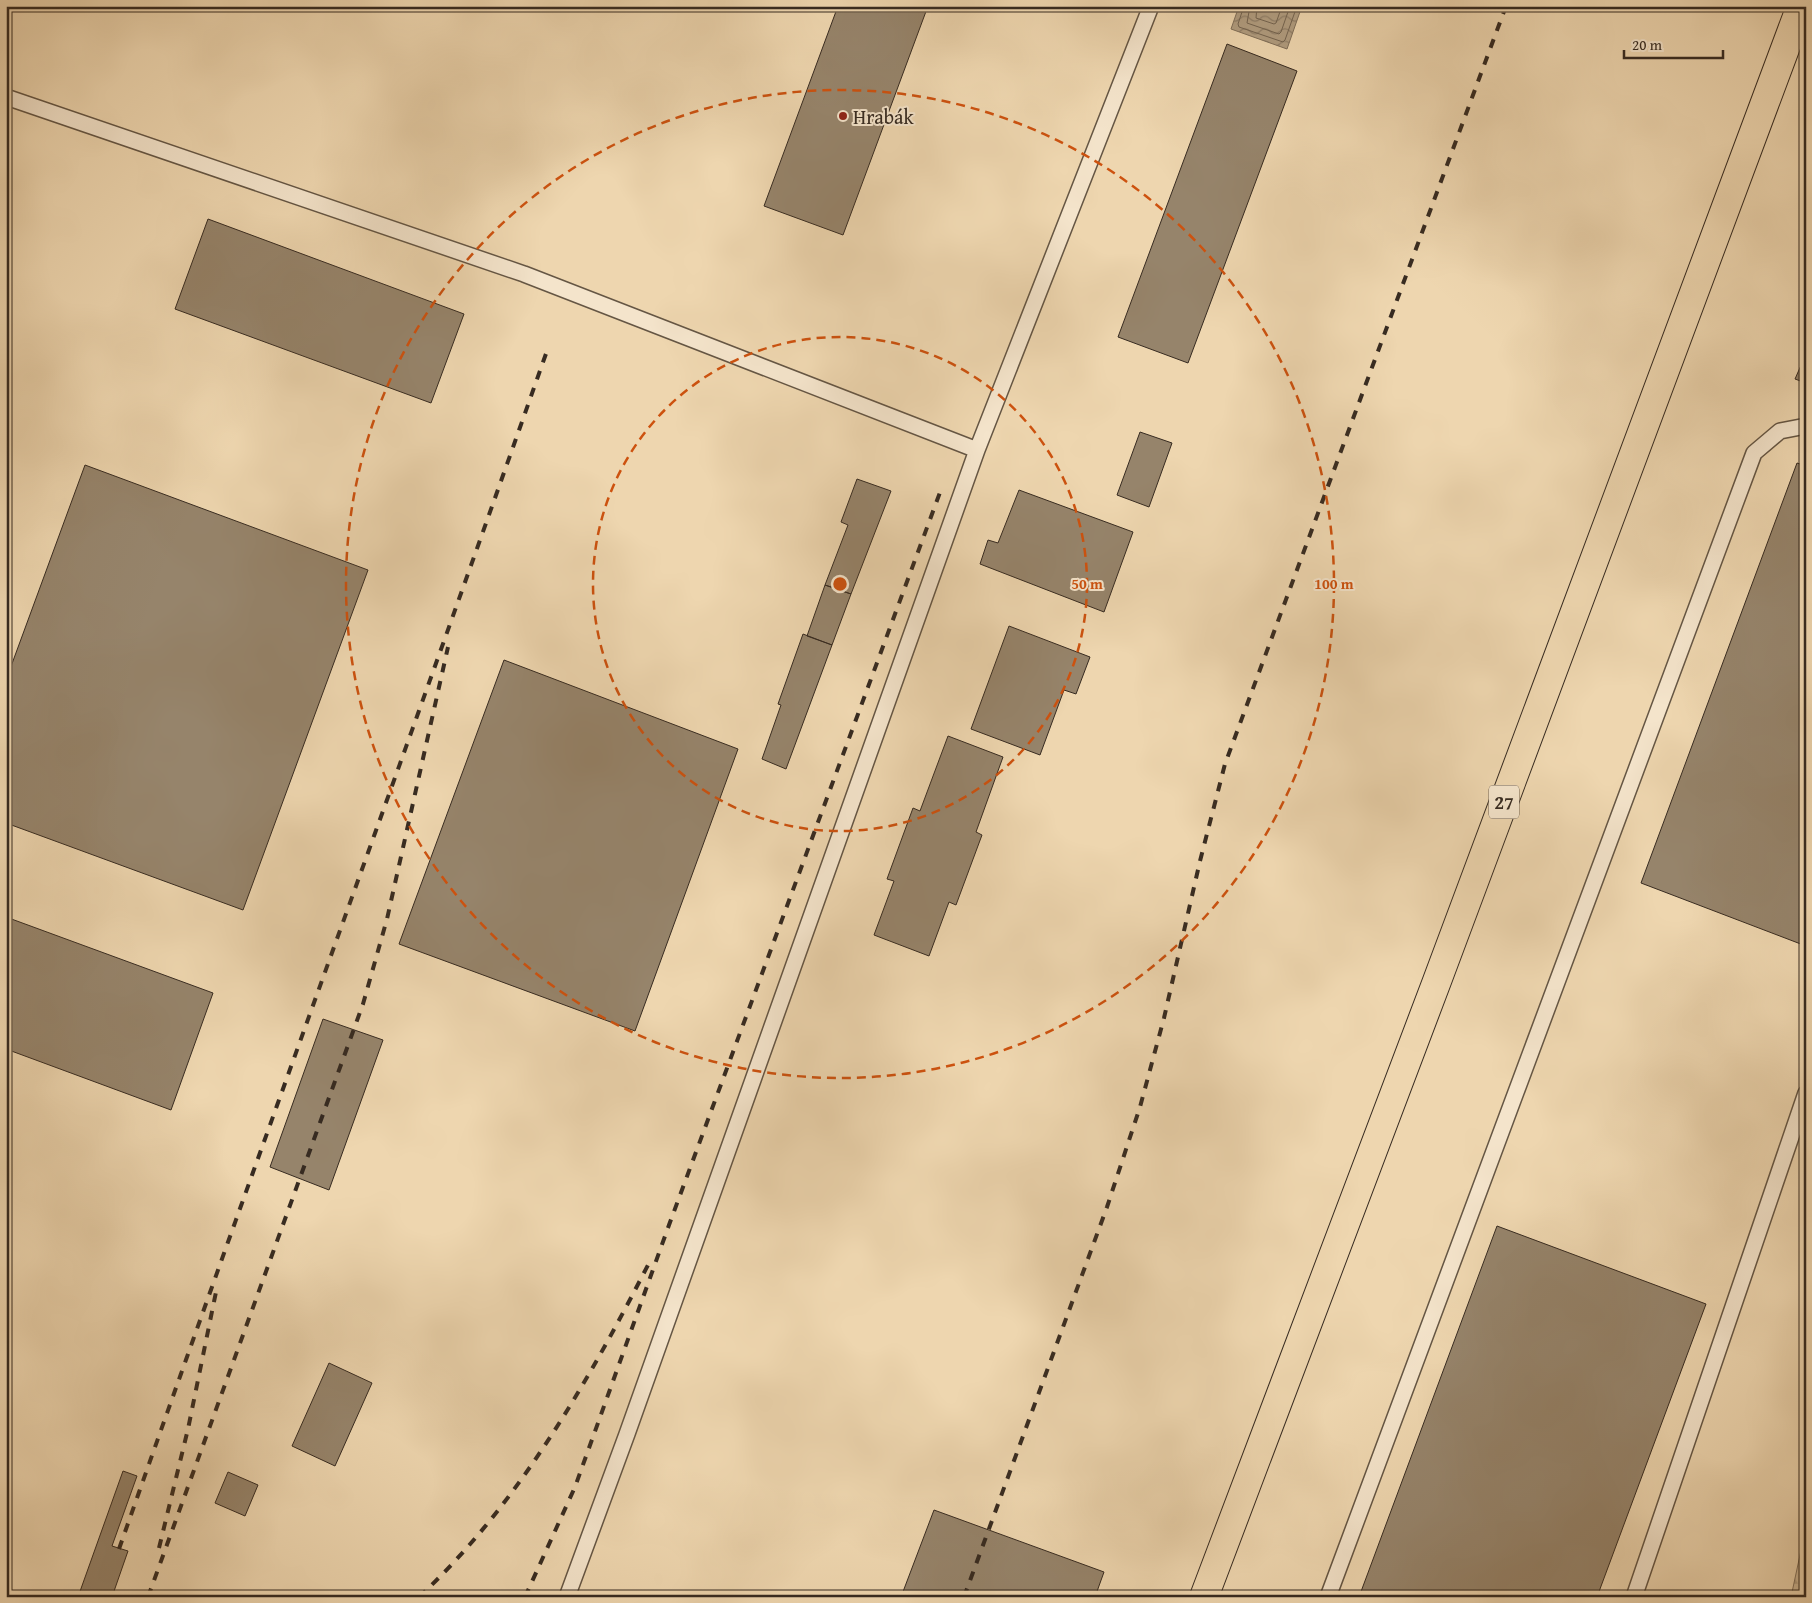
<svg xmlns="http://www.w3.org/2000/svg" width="1812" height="1603" viewBox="0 0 1812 1603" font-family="'Gentium Book Plus',serif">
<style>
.forest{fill:url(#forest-firs);stroke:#83725c}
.water{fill:url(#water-waves);stroke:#806f59}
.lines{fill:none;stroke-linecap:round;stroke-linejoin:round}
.shore{stroke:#746450;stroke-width:1}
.building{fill:#96846b;stroke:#372b21}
.service-casing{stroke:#655644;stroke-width:18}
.primary-casing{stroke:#372b21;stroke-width:30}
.service{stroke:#f4e4cb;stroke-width:15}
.primary{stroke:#eed6af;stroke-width:28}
.rail{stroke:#372b21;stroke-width:4;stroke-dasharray:9 9;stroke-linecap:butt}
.ring{fill:none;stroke:#cd520f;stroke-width:2.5;stroke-dasharray:9 6}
.poi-dot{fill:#8f2418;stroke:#f4e4cb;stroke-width:2}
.labels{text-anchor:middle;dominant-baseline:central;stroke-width:4;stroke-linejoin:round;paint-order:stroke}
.shield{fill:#f4e4cb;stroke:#706254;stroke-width:1}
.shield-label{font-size:19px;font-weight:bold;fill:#372b21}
.poi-label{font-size:20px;fill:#372b21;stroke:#f4e4cb;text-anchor:start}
.centre{fill:#cd520f;stroke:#f4e4cb;stroke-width:2.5}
.ring-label{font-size:15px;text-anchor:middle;font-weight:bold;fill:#cd520f;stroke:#f4e4cb;stroke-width:4;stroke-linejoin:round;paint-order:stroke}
</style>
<defs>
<pattern id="forest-firs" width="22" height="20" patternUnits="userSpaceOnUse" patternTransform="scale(1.25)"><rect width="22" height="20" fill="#cfb997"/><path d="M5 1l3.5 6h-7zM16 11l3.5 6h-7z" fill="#b29f82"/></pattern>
<pattern id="water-waves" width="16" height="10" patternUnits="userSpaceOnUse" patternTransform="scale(1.25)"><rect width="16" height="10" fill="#b09c7f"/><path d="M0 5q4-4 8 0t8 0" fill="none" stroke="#907f68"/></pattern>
</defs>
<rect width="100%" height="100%" fill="#eed6af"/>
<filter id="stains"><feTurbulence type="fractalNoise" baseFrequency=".004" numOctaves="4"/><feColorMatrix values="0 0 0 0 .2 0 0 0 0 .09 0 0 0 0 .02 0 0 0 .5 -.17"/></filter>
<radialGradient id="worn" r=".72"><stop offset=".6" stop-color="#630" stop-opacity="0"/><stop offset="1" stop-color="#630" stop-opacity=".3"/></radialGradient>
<path class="forest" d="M 1806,1527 L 1806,1597 L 1791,1597 Z"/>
<path class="water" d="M 1239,6 L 1302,6 L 1287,49 L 1231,29 Z"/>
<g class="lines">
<path class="shore" d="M 1244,6 L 1238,24 L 1239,27 L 1283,42 L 1285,40 L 1297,6
M 1250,6 L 1247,23 L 1279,34 L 1281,32 L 1290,6
M 1257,6 L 1256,18 L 1274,24 L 1276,23 L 1282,6"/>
</g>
<path class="building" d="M 838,6 L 928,6 L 843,235 L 764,206 Z
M 1227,44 L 1297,71 L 1188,363 L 1118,337 Z
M 208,219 L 464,314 L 431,403 L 175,309 Z
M 1806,354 L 1806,383 L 1795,379 Z
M 1140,432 L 1172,443 L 1149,507 L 1117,495 Z
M 1797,463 L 1806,466 L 1806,946 L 1641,883 Z
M 85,465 L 368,570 L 243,910 L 6,823 L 6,680 Z
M 857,479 L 891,491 L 851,594 L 825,585 L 848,525 L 841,522 Z
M 1019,490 L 1133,532 L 1104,612 L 980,564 L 988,540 L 998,543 Z
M 825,585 L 851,594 L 832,645 L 807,636 Z
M 1009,626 L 1090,657 L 1076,694 L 1064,690 L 1040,755 L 971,729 Z
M 803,634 L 832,645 L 786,769 L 762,759 L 781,705 L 778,704 Z
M 504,660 L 738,749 L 635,1031 L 399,944 Z
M 948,736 L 1003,757 L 976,832 L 982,835 L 956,905 L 949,902 L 929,956 L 874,935 L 894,881 L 887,879 L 913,808 L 920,811 Z
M 6,917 L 213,993 L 171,1110 L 6,1049 Z
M 323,1019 L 383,1040 L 329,1190 L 270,1167 Z
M 1497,1226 L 1706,1304 L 1597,1597 L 1359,1597 Z
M 329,1363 L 372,1383 L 335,1466 L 292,1446 Z
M 123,1471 L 137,1476 L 112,1546 L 128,1551 L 112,1597 L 78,1597 Z
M 228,1472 L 258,1485 L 245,1516 L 215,1503 Z
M 934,1510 L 1104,1572 L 1095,1597 L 901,1597 Z"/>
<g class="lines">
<defs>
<path id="service" d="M 6,97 L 524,274 L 977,450
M 567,1597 L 627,1434 L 977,450 L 1151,6
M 1328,1597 L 1754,453 L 1780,431 L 1806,426
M 1634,1597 L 1806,1093"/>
<path id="primary" d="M 1204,1597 L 1437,981 L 1801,6"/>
</defs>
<use href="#service" class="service-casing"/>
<use href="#primary" class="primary-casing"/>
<use href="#service" class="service"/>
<use href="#primary" class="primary"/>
<path class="rail" d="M 159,1548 L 188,1429 L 217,1287
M 119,1549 C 260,1148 407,749 548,348
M 148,1597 L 363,1004 L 387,919 L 448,647
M 419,1597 C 518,1505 588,1382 649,1263
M 525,1597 L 575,1487 L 669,1225 L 942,487
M 964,1597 L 1107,1207 L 1140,1107 L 1164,1018 L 1200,861 L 1225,764 L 1506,6"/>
</g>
<g class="ring">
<circle cx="840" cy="584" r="247"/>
<circle cx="840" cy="584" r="494"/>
</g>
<circle class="poi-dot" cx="843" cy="116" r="5"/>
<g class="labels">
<rect class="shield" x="1489" y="785.5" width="30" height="33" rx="4"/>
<g class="shield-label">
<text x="1504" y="802">27</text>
</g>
<g class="poi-label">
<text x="853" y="116">Hrabák</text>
</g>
</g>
<circle cx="840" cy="584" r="8" class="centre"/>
<g class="ring-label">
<text x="1087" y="589">50 m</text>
<text x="1334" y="589">100 m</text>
</g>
<rect width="1812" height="1603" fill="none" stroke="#eed6af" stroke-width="25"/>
<rect x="8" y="8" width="1797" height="1588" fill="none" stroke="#372b21" stroke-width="2.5"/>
<rect x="12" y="12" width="1787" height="1578" fill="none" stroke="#372b21"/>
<path d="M1624 50v8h99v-8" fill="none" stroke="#372b21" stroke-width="2.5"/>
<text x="1632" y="50" font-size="15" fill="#372b21" stroke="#f4e4cb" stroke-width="4" paint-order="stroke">20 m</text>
<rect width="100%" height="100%" filter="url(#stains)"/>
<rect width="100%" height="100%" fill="url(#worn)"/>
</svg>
